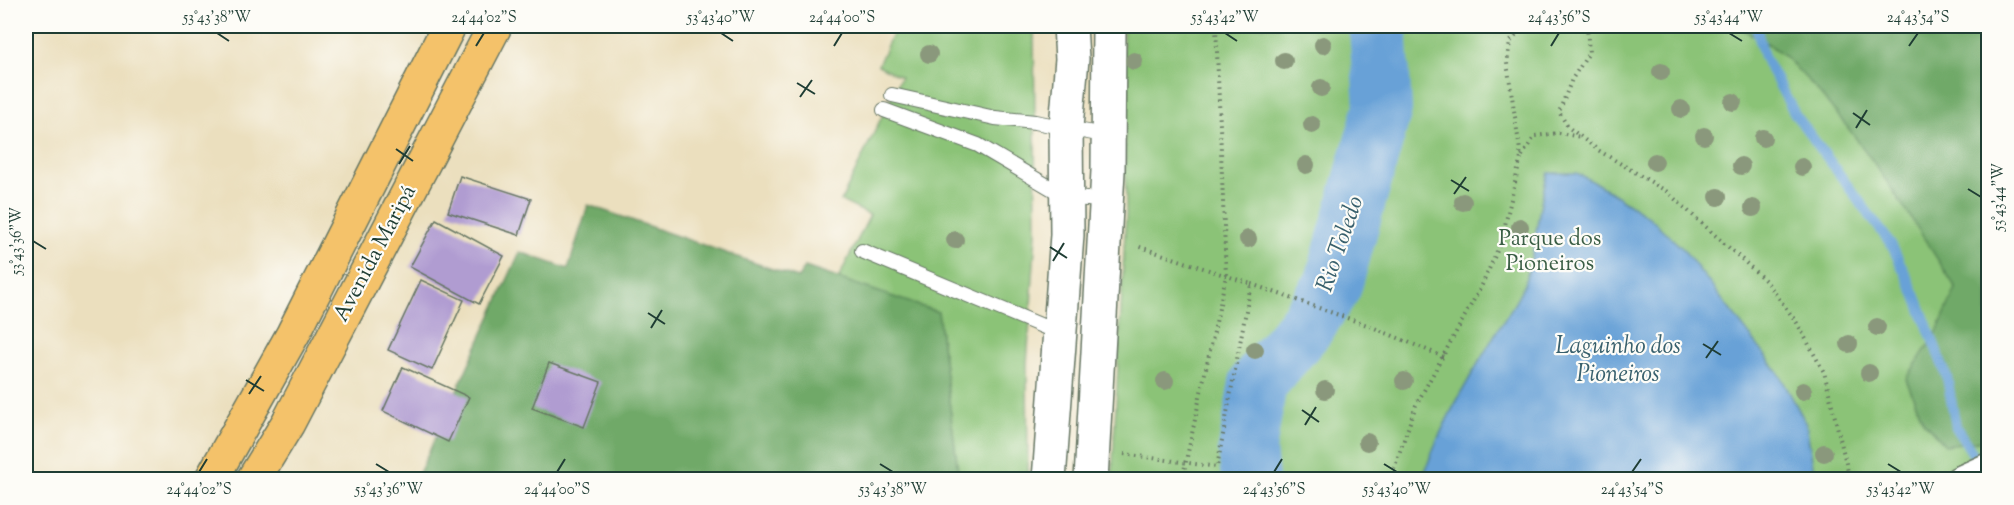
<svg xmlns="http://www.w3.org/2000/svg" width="2014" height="505" viewBox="0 0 2014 505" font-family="'Sorts Mill Goudy',serif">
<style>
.green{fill:#8bc377;stroke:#558056;stroke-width:1.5}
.forest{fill:#70a968;stroke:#48734e;stroke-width:1.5}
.water{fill:#67a1d7;stroke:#436f86;stroke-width:1.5}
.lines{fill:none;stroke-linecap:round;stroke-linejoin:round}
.stream{stroke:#67a1d7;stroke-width:10}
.river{stroke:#67a1d7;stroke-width:58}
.building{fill:#b09cd1}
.service-casing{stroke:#667664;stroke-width:16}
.minor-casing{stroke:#667664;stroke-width:30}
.tertiary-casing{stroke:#667664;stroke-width:36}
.primary-casing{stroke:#667664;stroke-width:36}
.path{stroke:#667664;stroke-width:4;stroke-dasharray:1.5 4.5;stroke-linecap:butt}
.service{stroke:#fff;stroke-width:14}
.minor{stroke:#fff;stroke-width:27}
.tertiary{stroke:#fff;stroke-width:33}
.primary{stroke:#f4c26a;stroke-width:33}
.tree{fill:#8a987b}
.ticks{fill:none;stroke:#1f3d34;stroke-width:2}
.labels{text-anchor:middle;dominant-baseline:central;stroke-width:4.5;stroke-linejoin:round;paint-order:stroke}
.park-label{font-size:22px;fill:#3a5e45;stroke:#fdfcf7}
.street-label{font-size:22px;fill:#1f3d34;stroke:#fdfcf7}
.water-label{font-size:24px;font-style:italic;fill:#38606d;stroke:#fdfcf7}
.neatline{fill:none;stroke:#1f3d34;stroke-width:2}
.ticks-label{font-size:15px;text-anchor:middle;fill:#1f3d34}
</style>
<rect width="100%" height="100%" fill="#fdfcf7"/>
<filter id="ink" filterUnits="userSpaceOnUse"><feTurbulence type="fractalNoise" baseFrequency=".0167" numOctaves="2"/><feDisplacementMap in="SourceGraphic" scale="12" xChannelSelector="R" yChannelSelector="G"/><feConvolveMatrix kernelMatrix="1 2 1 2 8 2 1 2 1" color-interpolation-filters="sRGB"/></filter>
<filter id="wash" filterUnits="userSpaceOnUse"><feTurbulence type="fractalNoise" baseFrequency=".008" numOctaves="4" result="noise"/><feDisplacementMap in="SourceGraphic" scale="24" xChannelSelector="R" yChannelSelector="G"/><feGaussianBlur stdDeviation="1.35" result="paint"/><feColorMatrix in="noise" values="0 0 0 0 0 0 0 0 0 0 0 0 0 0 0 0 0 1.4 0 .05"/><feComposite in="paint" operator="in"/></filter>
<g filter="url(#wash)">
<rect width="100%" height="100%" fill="#ebdfbe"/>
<path class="green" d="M 896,26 L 1034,26 L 1036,234 L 1027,364 L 1028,479 L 959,479 L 938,312 L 837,281 L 870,215 L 841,201 L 901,77 L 878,65 Z
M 1123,26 L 1988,26 L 1988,479 L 1112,480 L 1126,214 Z"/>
<path class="forest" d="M 1737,26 L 1988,26 L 1988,438 L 1986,440 L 1945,445 L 1923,421 L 1906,379 L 1937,332 L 1956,288 C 1905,209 1855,125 1787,59 C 1774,45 1753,36 1737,26 Z
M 588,205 L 798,278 L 805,267 L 938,312 L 959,479 L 416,480 L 520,252 L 568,269 Z"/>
<path class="water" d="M 1548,173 L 1577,173 L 1601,186 L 1649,217 L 1683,249 L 1778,372 L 1806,423 L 1815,479 L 1423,479 C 1437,429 1468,382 1494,336 C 1503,321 1515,305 1522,289 C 1537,252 1536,211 1548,173 Z"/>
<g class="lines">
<path class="stream" d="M 1756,26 L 1764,57 L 1795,114 L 1891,244 L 1915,294 L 1947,377 L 1956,427 L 1983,470"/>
<path class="river" d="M 1250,480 L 1247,449 L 1258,383 L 1306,326 L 1333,285 L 1383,108 L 1378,26"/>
</g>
<g id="blocks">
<path class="building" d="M 460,176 L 531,199 L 519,235 L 448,212 Z
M 436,219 L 504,256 L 479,304 L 410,267 Z
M 421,280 L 464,300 L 432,370 L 388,350 Z
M 549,363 L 601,382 L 584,427 L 532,408 Z
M 403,367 L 469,397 L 448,442 L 383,411 Z"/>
</g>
</g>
<g filter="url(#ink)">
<use href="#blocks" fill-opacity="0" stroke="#667664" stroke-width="1.5"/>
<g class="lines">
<defs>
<path id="service" d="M 892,95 L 995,118 L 1035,122 L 1109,136
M 884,110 L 978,145 L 1068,198 L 1106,200
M 862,251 L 1059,333"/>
<path id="minor" d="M 1959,480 L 1988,467"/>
<path id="tertiary" d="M 1049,480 L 1067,235 L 1066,127 L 1072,59 L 1070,26
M 1091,480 L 1108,171 L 1109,26"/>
<path id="primary" d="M 211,480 L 293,334 L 449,26
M 253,480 L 288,423 L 495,26"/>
</defs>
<use href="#service" class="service-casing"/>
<use href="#minor" class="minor-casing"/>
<use href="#tertiary" class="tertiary-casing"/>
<use href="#primary" class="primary-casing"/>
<path class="path" d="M 1587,26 L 1589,53 L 1572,79 L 1559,112 L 1568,127 L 1598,150 L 1666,191 L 1767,282 L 1797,323 L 1824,372 L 1850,480
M 1522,156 L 1535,136 L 1559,133 L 1581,137
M 1251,284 L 1367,325 L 1444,357
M 1124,454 L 1217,467 L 1251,284 L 1137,246
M 1182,480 L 1226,276 L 1216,26
M 1390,480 L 1416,405 L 1482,285 L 1501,242 L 1521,157 L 1507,63 L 1510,42 L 1525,26"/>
<use href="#service" class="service"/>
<use href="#minor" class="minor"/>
<use href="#tertiary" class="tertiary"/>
<use href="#primary" class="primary"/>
</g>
<g class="tree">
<circle cx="1323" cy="45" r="9"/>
<circle cx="929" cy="54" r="9"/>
<circle cx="1134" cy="61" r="9"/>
<circle cx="1284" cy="61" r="9"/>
<circle cx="1661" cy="72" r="9"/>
<circle cx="1321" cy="88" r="9"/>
<circle cx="1733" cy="102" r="9"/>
<circle cx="1681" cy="109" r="9"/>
<circle cx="1312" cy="125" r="9"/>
<circle cx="1704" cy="136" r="9"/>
<circle cx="1763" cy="138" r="9"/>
<circle cx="1655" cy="162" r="9"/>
<circle cx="1306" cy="165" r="9"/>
<circle cx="1741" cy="166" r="9"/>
<circle cx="1802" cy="167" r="9"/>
<circle cx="1718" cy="197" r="9"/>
<circle cx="1463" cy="202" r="9"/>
<circle cx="1753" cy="208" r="9"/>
<circle cx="1520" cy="227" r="9"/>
<circle cx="1248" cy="239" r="9"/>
<circle cx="955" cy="240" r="9"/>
<circle cx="1877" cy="327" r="9"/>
<circle cx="1849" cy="344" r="9"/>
<circle cx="1255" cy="350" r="9"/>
<circle cx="1869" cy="373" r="9"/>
<circle cx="1165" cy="381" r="9"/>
<circle cx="1404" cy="381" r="9"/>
<circle cx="1325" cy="390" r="9"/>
<circle cx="1803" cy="391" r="9"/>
<circle cx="1367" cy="442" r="9"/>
<circle cx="1824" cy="453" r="9"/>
</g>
</g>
<path class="ticks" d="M 217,33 L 229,41M 721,33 L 733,41M 1225,33 L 1237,41M 1729,33 L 1742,41M 476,46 L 484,33M 834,46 L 842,33M 1551,46 L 1559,33M 1909,46 L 1918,33M 797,83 L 815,94M 800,97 L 812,80M 1853,113 L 1870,125M 1856,128 L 1867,110M 396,149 L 413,161M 399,164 L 410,146M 1451,180 L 1469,191M 1968,189 L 1981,197M 1454,194 L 1466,177M 33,241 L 46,249M 1050,247 L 1067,258M 1053,261 L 1064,243M 648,313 L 665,324M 651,328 L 662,310M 1703,344 L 1721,355M 1706,358 L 1718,341M 246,380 L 264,391M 249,394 L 261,376M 1302,410 L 1319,422M 1305,425 L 1316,407M 376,464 L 389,472M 880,464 L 893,472M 1384,464 L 1397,472M 1888,464 L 1901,472M 199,472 L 207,459M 557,472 L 565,459M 1274,472 L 1282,459M 1632,472 L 1641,459"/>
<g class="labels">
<g class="park-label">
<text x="1550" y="240">Parque dos<tspan x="1550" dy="25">Pioneiros</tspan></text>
</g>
<g class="street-label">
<text transform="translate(376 254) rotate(-62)">Avenida Maripá</text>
</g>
<g class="water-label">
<text transform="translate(1341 244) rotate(-71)">Rio Toledo</text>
<text x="1618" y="347">Laguinho dos<tspan x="1618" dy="28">Pioneiros</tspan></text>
</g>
</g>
<rect width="2014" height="505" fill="none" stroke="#fdfcf7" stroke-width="66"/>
<rect x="33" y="33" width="1948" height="439" class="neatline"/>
<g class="ticks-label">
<text x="217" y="22">53°43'38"W</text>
<text x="484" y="22">24°44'02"S</text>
<text x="721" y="22">53°43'40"W</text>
<text x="842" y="22">24°44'00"S</text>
<text x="1225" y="22">53°43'42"W</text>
<text x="1559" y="22">24°43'56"S</text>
<text x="1729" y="22">53°43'44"W</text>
<text x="1918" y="22">24°43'54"S</text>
<text transform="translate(1998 197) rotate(-90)" y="5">53°43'44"W</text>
<text transform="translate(16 241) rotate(-90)" y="5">53°43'36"W</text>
<text x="199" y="494">24°44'02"S</text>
<text x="389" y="494">53°43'36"W</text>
<text x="557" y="494">24°44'00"S</text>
<text x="893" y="494">53°43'38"W</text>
<text x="1274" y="494">24°43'56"S</text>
<text x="1397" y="494">53°43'40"W</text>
<text x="1632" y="494">24°43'54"S</text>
<text x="1901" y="494">53°43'42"W</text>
</g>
</svg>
